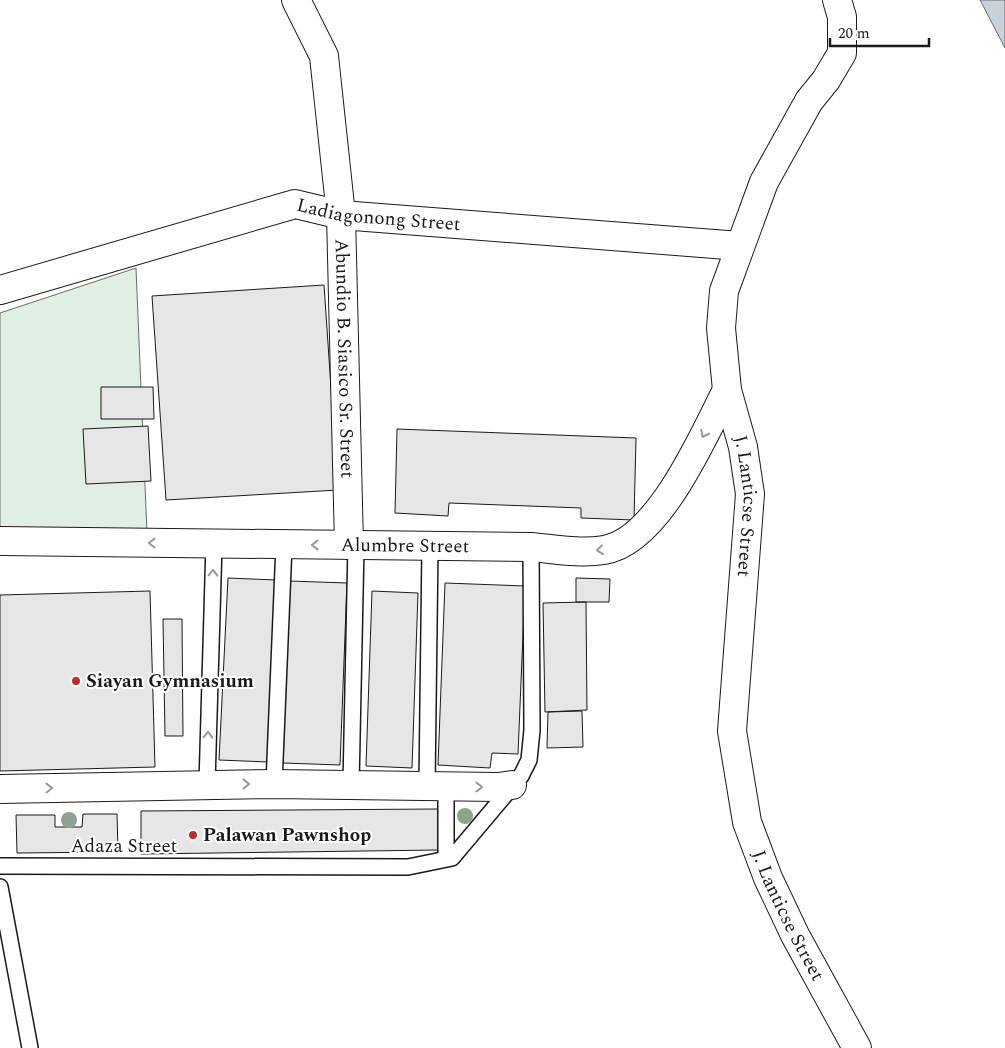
<svg xmlns="http://www.w3.org/2000/svg" width="1005" height="1048" viewBox="0 0 1005 1048" font-family="Spectral,serif">
<style>
.green{fill:#e0efe3;stroke:#6a6a6a}
.water{fill:#c6d2dc;stroke:#6a6a6a}
.building{fill:#e6e6e6;stroke:#1a1a1a}
.lines{fill:none;stroke-linecap:round;stroke-linejoin:round}
.service-casing{stroke:#1a1a1a;stroke-width:18}
.minor-casing{stroke:#1a1a1a;stroke-width:30}
.tertiary-casing{stroke:#1a1a1a;stroke-width:30}
.service{stroke:#fff;stroke-width:15}
.minor{stroke:#fff;stroke-width:28}
.tertiary{stroke:#fff;stroke-width:28}
.tree{fill:#8aa48f}
.oneway{stroke:#989898}
.poi-dot{fill:#c62828;stroke:#fff;stroke-width:2}
.labels{text-anchor:middle;dominant-baseline:central;stroke-width:4;stroke-linejoin:round;paint-order:stroke}
.street-label{font-size:19px;fill:#1a1a1a;stroke:#fff}
.poi-label{font-size:19px;font-weight:bold;fill:#1a1a1a;stroke:#fff;text-anchor:start}
</style>
<rect width="100%" height="100%" fill="#fff"/>
<path class="green" d="M 136,268 L 147,533 L 0,532 L 0,313 Z"/>
<path class="water" d="M 980,0 L 1005,0 L 1005,48 Z"/>
<path class="building" d="M 324,285 L 338,490 L 166,500 L 152,296 Z
M 101,387 L 153,387 L 154,419 L 101,419 Z
M 148,426 L 151,481 L 86,484 L 83,429 Z
M 397,429 L 636,438 L 634,520 L 581,518 L 581,508 L 449,503 L 448,516 L 395,513 Z
M 228,578 L 276,580 L 268,762 L 219,760 Z
M 576,578 L 610,579 L 609,602 L 576,602 Z
M 289,581 L 347,583 L 340,765 L 283,763 Z
M 445,583 L 525,586 L 518,754 L 492,753 L 490,768 L 438,765 Z
M 150,591 L 155,767 L 0,771 L 0,595 Z
M 372,591 L 418,593 L 412,768 L 366,766 Z
M 586,602 L 587,710 L 545,712 L 543,603 Z
M 163,619 L 182,619 L 183,736 L 165,736 Z
M 582,711 L 583,747 L 547,748 L 548,712 Z
M 438,809 L 439,850 L 141,854 L 141,811 Z
M 83,814 L 117,814 L 118,852 L 17,853 L 16,815 L 55,815 L 55,827 L 82,827 Z"/>
<g class="lines">
<defs>
<path id="service" d="M 207,784 L 214,544
M 274,784 L 284,545
M 351,785 L 356,545
M 427,786 L 430,546
M 446,859 L 446,787
M 0,866 L 408,867 L 452,858 L 521,776 L 529,760 L 532,730 L 531,547
M 0,887 L 30,1048"/>
<g id="minor">
<path id="s1" d="M 296,0 L 324,56 L 341,215 L 349,545"/>
<path id="s2" d="M 0,290 L 295,204 L 341,215 L 740,246"/>
<path id="s3" d="M 0,541 L 531,547 C 554,549 580,554 604,550 C 659,541 703,436 727,390"/>
<path d="M 0,789 L 274,784 L 498,787 L 512,785"/>
</g>
<g id="tertiary">
<path id="s4" d="M 837,0 L 842,17 L 842,53 L 826,80 L 809,101 L 764,182 L 724,291 L 721,328 L 727,390 L 743,447 L 750,494 L 732,731 L 747,822 L 768,878 L 795,935 L 857,1048"/>
</g>
</defs>
<use href="#service" class="service-casing"/>
<use href="#minor" class="minor-casing"/>
<use href="#tertiary" class="tertiary-casing"/>
<use href="#service" class="service"/>
<use href="#minor" class="minor"/>
<use href="#tertiary" class="tertiary"/>
</g>
<g class="tree">
<circle cx="465" cy="816" r="8"/>
<circle cx="69" cy="820" r="8"/>
</g>
<defs><path id="oneway-chevron" d="M-2-3.5L2.5 0L-2 3.5" fill="none" stroke-width="1.6" stroke-linecap="round" stroke-linejoin="round" transform="scale(1.25)"/></defs>
<g class="oneway">
<use href="#oneway-chevron" transform="translate(704 434) rotate(117)"/>
<use href="#oneway-chevron" transform="translate(152 543) rotate(-179)"/>
<use href="#oneway-chevron" transform="translate(315 545) rotate(-180)"/>
<use href="#oneway-chevron" transform="translate(600 550) rotate(173)"/>
<use href="#oneway-chevron" transform="translate(213 573) rotate(-88)"/>
<use href="#oneway-chevron" transform="translate(208 735) rotate(-88)"/>
<use href="#oneway-chevron" transform="translate(246 784)"/>
<use href="#oneway-chevron" transform="translate(479 787)"/>
<use href="#oneway-chevron" transform="translate(49 788) rotate(-1)"/>
</g>
<g class="poi-dot">
<circle cx="76" cy="681" r="5"/>
<circle cx="193" cy="835" r="5"/>
</g>
<g class="labels">
<g class="street-label">
<text stroke="none"><textPath href="#s2" startOffset="392">Ladiagonong Street</textPath></text>
<text stroke="none"><textPath href="#s1" startOffset="366">Abundio B. Siasico Sr. Street</textPath></text>
<text stroke="none"><textPath href="#s4" startOffset="539">J. Lanticse Street</textPath></text>
<text stroke="none"><textPath href="#s3" startOffset="405">Alumbre Street</textPath></text>
<text x="124" y="846">Adaza Street</text>
<text stroke="none"><textPath href="#s4" startOffset="959">J. Lanticse Street</textPath></text>
</g>
<g class="poi-label">
<text x="86" y="681">Siayan Gymnasium</text>
<text x="203" y="835">Palawan Pawnshop</text>
</g>
</g>
<path d="M830 38v8h99v-8" fill="none" stroke="#1a1a1a" stroke-width="2.5"/>
<text x="838" y="38" font-size="15" fill="#1a1a1a" stroke="#ffffff" stroke-width="4" paint-order="stroke">20 m</text>
</svg>
